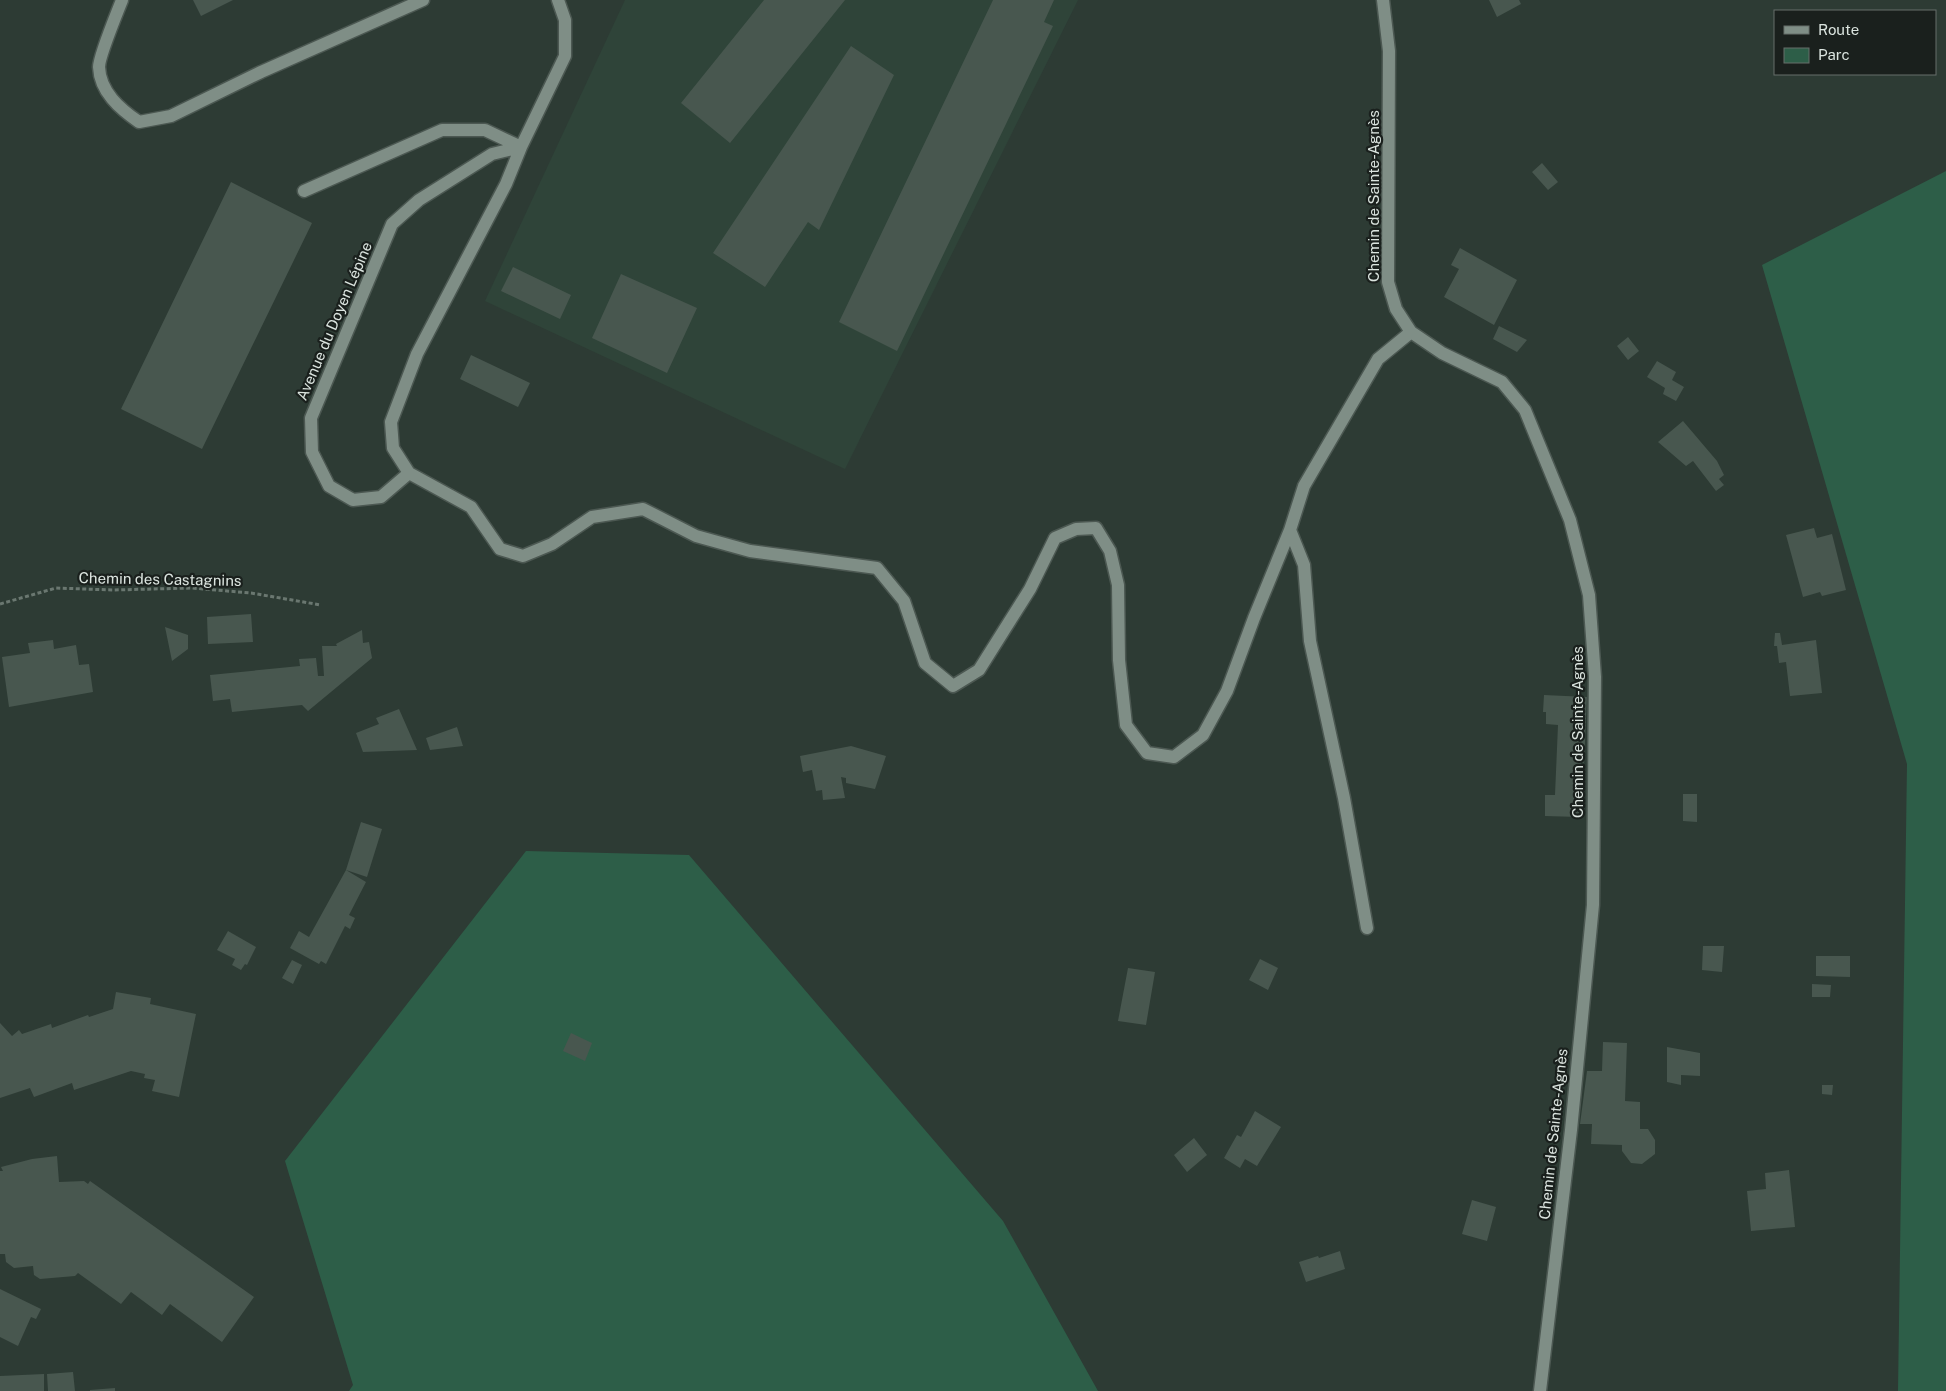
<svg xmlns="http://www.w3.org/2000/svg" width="1946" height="1391" viewBox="0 0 1946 1391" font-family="'Public Sans',sans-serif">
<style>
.built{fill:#2f4439}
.green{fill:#2d5e48}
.building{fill:#48574f}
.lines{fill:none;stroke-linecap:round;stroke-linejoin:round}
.minor-casing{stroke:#4c5852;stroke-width:15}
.path{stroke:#6a7770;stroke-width:3;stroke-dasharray:4 2.5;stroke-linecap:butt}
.minor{stroke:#7f8e86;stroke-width:12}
.labels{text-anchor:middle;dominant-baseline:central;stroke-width:4.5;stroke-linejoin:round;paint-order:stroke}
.street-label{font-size:15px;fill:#dbe4df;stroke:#1a201d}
</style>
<rect width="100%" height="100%" fill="#2d3b34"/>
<path class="built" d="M 625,0 L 1078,0 L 845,469 L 485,301 Z"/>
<path class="green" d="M 1946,171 L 1946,1391 L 1898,1391 L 1907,764 L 1762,265 Z
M 526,851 L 689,855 L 1003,1221 L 1098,1391 L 349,1391 L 353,1385 L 285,1161 Z"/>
<path class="building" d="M 193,0 L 233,0 L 201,16 Z
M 764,0 L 845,0 L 730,143 L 681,103 Z
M 993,0 L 1054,0 L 1044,22 L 1053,26 L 897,351 L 839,322 Z
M 1489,0 L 1519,0 L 1521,4 L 1497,17 Z
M 851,46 L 894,75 L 819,230 L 808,222 L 765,287 L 713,253 Z
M 1542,163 L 1558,182 L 1548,190 L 1532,172 Z
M 231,182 L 312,223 L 202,449 L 121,409 Z
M 1460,248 L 1517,280 L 1494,325 L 1444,297 L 1459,269 L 1451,265 Z
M 513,267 L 571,295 L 560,319 L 501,291 Z
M 621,274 L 697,308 L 667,373 L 592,338 Z
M 1499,326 L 1527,340 L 1517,352 L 1493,339 Z
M 1628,337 L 1639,351 L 1628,360 L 1617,346 Z
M 471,355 L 530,383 L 518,407 L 460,379 Z
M 1657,361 L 1676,372 L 1672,380 L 1684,387 L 1676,401 L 1663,394 L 1665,388 L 1647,377 Z
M 1683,421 L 1717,461 L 1724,475 L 1719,479 L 1724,485 L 1716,491 L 1693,461 L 1686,466 L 1658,442 Z
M 1814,528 L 1817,538 L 1832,534 L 1846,590 L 1822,596 L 1820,592 L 1803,597 L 1786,535 Z
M 251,614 L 253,642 L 208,644 L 207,617 Z
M 165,627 L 188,635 L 188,649 L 172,661 Z
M 362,630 L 363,643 L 369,642 L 372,658 L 308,711 L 302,705 L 232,712 L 230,699 L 213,701 L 210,675 L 300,666 L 299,659 L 316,658 L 318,676 L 324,676 L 322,646 L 337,646 L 336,644 Z
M 1775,633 L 1780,633 L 1782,645 L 1816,640 L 1822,693 L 1790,696 L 1786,662 L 1779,663 L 1777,646 L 1774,646 Z
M 53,640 L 54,649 L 76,645 L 79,665 L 89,664 L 93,692 L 9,707 L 2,657 L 30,653 L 28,643 Z
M 1544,695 L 1587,697 L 1584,763 L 1581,762 L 1579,817 L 1545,816 L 1545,795 L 1555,795 L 1558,725 L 1546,724 L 1546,712 L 1543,712 Z
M 399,709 L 417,750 L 363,752 L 356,733 L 379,724 L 376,718 Z
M 457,727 L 463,746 L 430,750 L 426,738 Z
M 851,746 L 886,756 L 875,789 L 846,783 L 846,778 L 841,777 L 845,798 L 823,800 L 822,790 L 816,791 L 812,770 L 803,772 L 800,756 Z
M 1683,794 L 1697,794 L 1697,822 L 1683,821 Z
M 361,822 L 382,829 L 367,877 L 346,870 L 366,882 L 349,915 L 355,918 L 350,929 L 345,926 L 326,964 L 321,961 L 319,964 L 290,948 L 299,931 L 309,937 L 346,870 Z
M 228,931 L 256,947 L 247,965 L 245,964 L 241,970 L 232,965 L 235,959 L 217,950 Z
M 1703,946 L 1724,946 L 1722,972 L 1702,970 Z
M 1816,956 L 1850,956 L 1850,977 L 1816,976 Z
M 1260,959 L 1278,968 L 1268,990 L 1249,980 Z
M 292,960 L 302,965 L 293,984 L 282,978 Z
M 1128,968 L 1155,972 L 1146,1025 L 1118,1021 Z
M 1812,984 L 1831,985 L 1830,997 L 1812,997 Z
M 116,992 L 151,998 L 150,1004 L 196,1014 L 179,1097 L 152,1091 L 155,1080 L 144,1078 L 145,1074 L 131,1071 L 74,1090 L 72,1083 L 34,1097 L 30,1088 L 0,1098 L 0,1023 L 12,1036 L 19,1030 L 22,1034 L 51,1024 L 52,1028 L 88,1015 L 89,1017 L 113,1009 Z
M 571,1033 L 592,1043 L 585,1061 L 563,1051 Z
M 1603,1042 L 1627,1043 L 1625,1101 L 1640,1102 L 1640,1129 L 1648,1129 L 1655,1140 L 1655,1154 L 1642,1164 L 1631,1163 L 1622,1151 L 1622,1145 L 1591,1144 L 1592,1124 L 1580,1124 L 1587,1071 L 1602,1071 Z
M 1667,1047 L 1700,1053 L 1700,1076 L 1681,1075 L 1681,1085 L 1667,1082 Z
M 1822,1085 L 1833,1085 L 1832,1095 L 1822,1094 Z
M 1255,1111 L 1281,1127 L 1257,1166 L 1245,1159 L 1240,1168 L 1224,1158 L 1237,1135 L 1241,1137 Z
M 1194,1138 L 1207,1155 L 1187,1172 L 1174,1155 Z
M 57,1156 L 59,1182 L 84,1181 L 88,1184 L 90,1181 L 254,1297 L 222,1342 L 170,1304 L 162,1315 L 131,1292 L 121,1304 L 78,1273 L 75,1276 L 40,1279 L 34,1275 L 33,1266 L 14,1268 L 6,1262 L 5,1254 L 0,1254 L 0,1171 L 3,1171 L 1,1167 L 32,1159 Z
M 1789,1170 L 1795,1227 L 1751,1231 L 1747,1191 L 1766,1189 L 1765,1173 Z
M 1472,1200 L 1496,1207 L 1487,1241 L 1462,1234 Z
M 1340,1251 L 1345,1269 L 1306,1282 L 1299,1262 L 1318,1256 L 1319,1258 Z
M 0,1289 L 41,1309 L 36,1319 L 31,1317 L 18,1346 L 0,1337 Z
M 73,1372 L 75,1391 L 48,1391 L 47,1374 Z
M 44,1374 L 44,1391 L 0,1391 L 0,1376 Z
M 115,1388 L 115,1391 L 90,1391 L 90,1390 Z"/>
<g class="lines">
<defs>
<path id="minor" d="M 122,0 C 117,13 99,56 99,67 C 100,92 120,109 139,122 L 171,116 L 261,72 L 423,0
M 558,0 L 565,20 L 565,56 L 521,147 L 506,184 L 417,354 L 391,422 L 393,448 L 409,473 L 471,507 L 500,549 L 523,556 L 552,544 L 592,517 L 643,509 L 696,536 L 750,551 L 877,568 L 904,601 L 925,663 L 953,686 L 979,670 L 1030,589 L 1055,538 L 1076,529 L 1096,528 L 1110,551 L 1118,585 L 1119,660 L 1126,725 L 1147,753 L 1174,757 L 1203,735 L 1227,691 L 1254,618 L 1290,530 L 1304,486 L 1378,359 L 1411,332
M 1383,0 L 1389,51 L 1388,282 L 1396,309 L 1411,332 L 1442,353 L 1502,382 L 1525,410 L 1570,520 L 1589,595 L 1595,677 L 1593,905 L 1571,1130 L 1540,1391
M 304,191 L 442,130 L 485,130 L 521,147
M 409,473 L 381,497 L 353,500 L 329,486 L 312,452 L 311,418 L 392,224 L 419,200 L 492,154 L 521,147
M 1290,530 L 1304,565 L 1310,641 L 1344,798 L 1367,928"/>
</defs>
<use href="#minor" class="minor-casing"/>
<path class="path" d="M 0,604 L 56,588 L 113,590 L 192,588 L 251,593 L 321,605"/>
<use href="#minor" class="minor"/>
</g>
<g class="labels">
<g class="street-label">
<text transform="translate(1373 196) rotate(-90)">Chemin de Sainte-Agnès</text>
<text transform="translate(334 321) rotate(-67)">Avenue du Doyen Lépine</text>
<text transform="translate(160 579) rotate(1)">Chemin des Castagnins</text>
<text transform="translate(1577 732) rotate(-90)">Chemin de Sainte-Agnès</text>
<text transform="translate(1553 1134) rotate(-84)">Chemin de Sainte-Agnès</text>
</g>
</g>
<rect x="1774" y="10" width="162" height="65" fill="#1a201d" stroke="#676e6b"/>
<rect x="1784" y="26" width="25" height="8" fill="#7f8e86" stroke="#676e6b"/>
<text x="1818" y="35" font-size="15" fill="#dbe4df">Route</text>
<rect x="1784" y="48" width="25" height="15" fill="#2d5e48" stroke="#676e6b"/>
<text x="1818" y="60" font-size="15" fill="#dbe4df">Parc</text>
</svg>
